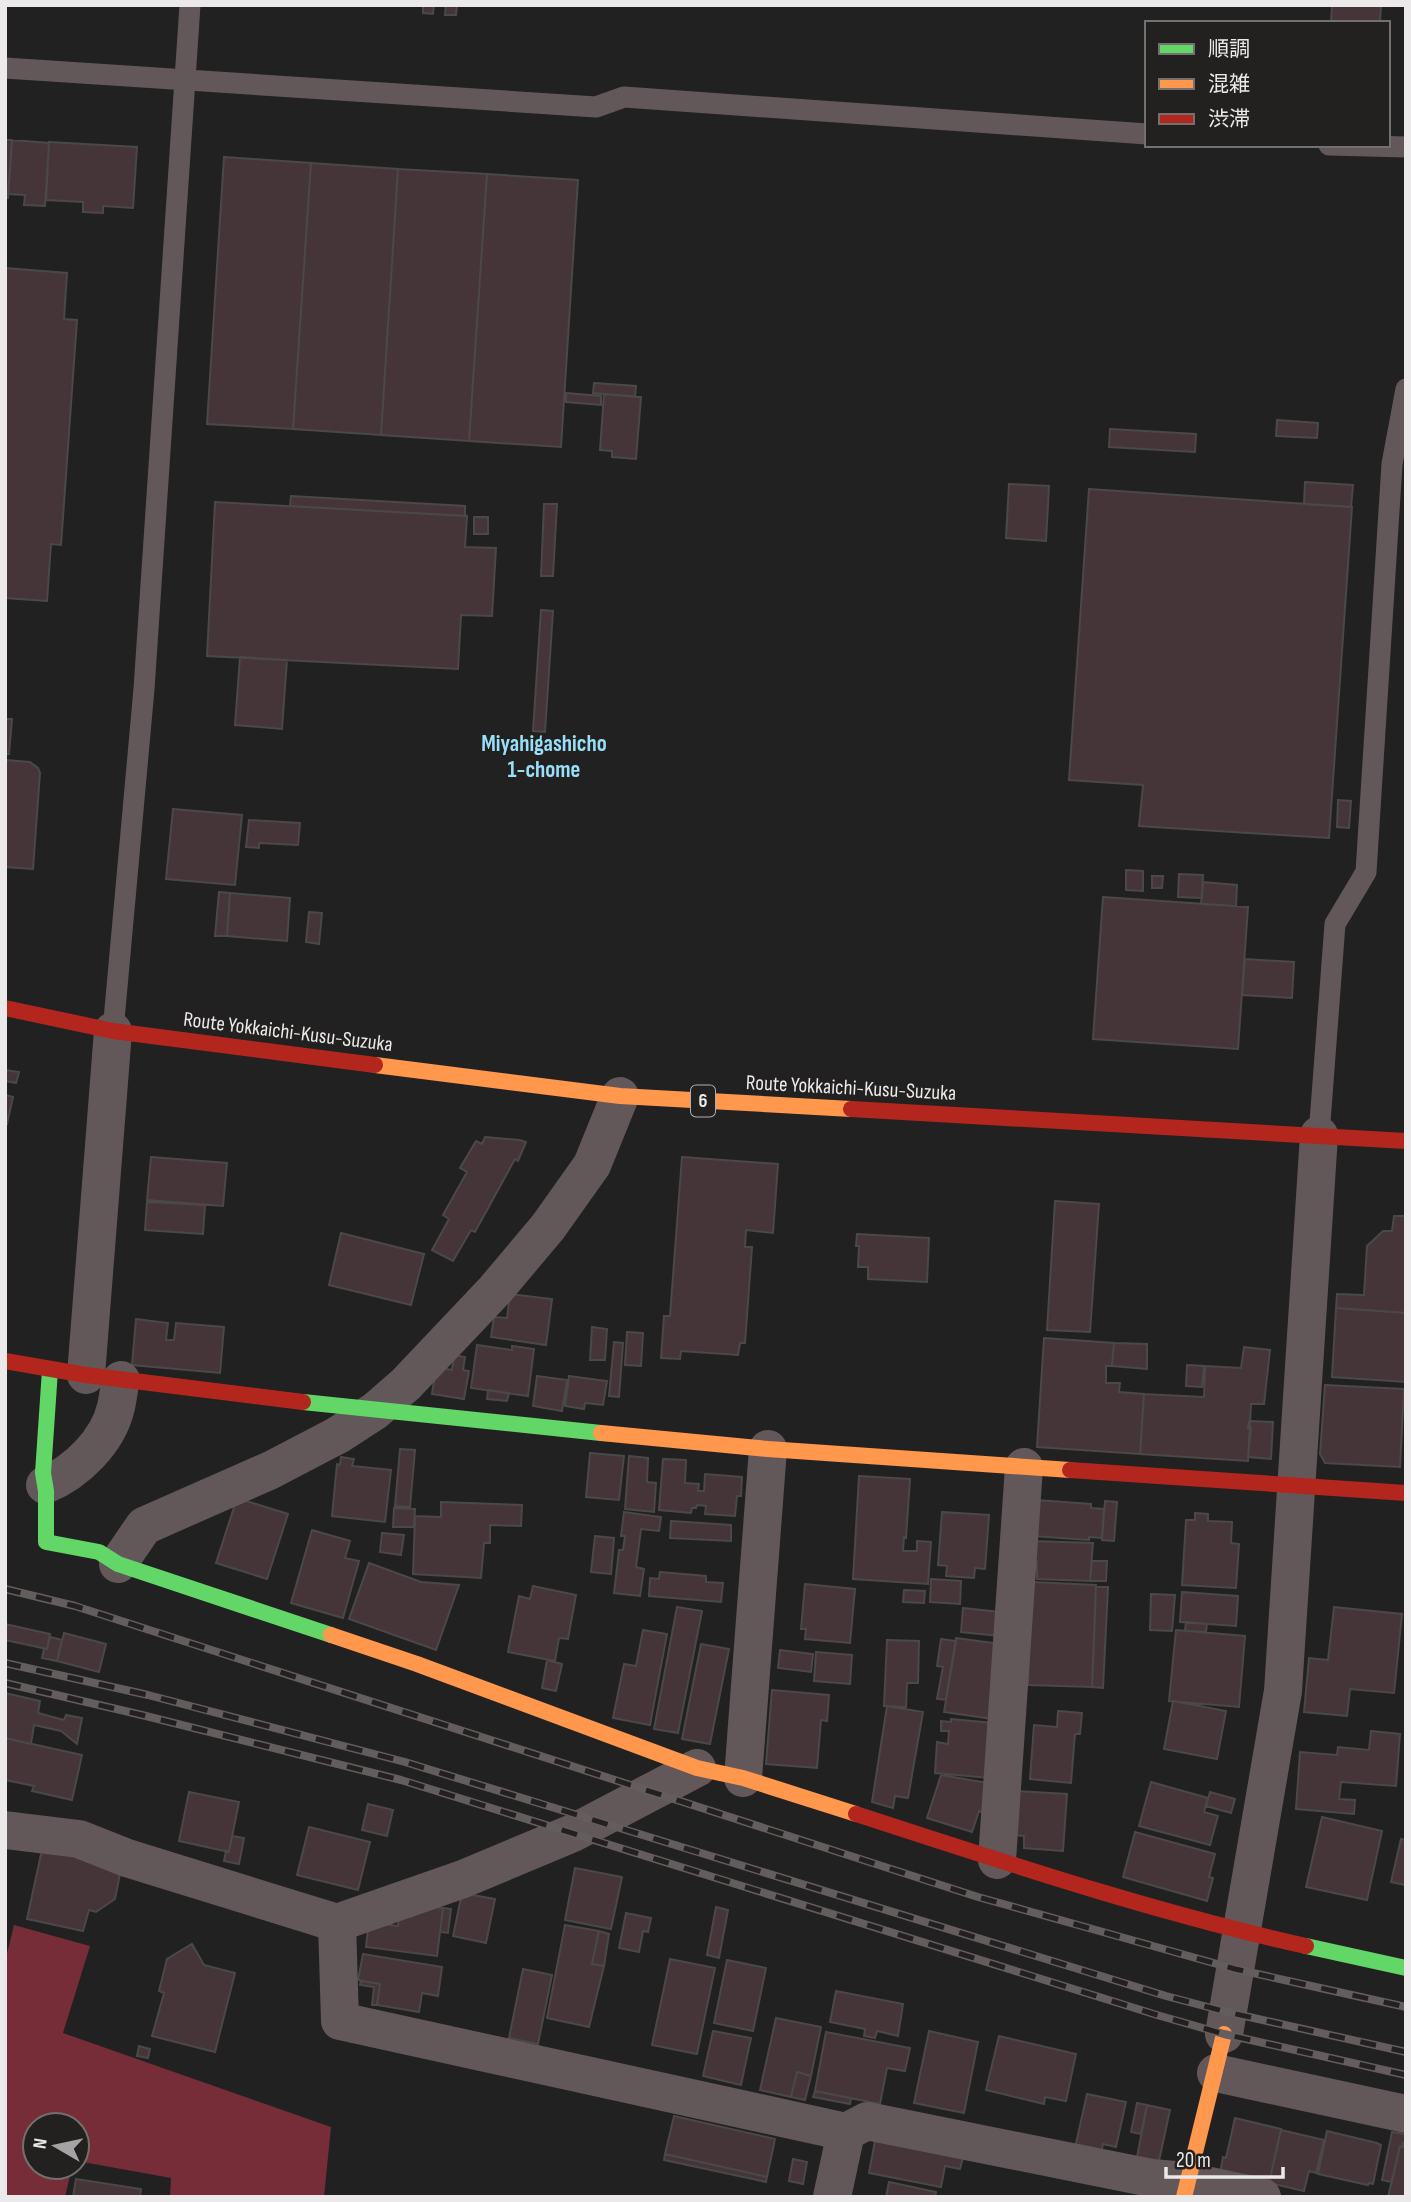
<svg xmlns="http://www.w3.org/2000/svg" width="1411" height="2202" viewBox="0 0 1411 2202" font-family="'Sofia Sans Condensed','Noto Sans JP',sans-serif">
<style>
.forest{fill:#762d38}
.building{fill:#463538;stroke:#4a4848;stroke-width:2}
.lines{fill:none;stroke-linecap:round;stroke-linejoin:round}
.lane{stroke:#635859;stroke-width:21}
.street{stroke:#635859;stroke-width:38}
.fast{stroke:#63d668;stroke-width:16}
.slow{stroke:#ff974d;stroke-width:16}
.jam{stroke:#b3261e;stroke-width:16}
.rail-casing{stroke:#635d5e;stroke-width:8}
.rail{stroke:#232020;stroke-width:5;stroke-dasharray:16;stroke-linecap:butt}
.labels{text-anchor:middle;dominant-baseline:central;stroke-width:5;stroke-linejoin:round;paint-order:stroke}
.shield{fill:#232020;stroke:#afadad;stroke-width:2}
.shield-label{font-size:19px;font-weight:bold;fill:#ebe9e9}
.street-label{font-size:21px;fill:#ebe9e9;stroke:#232020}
.neighbourhood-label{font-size:23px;font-weight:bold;fill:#98dffa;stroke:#232020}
</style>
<rect width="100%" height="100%" fill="#222121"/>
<path class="forest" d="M 14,1925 L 90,1946 L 63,2033 L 331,2127 L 324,2197 L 170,2197 L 171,2178 L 77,2161 L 77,2125 L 35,2125 L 35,2167 L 72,2167 L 65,2197 L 5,2197 L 5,1962 Z"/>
<path class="building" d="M 423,5 L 434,5 L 433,14 L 423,13 Z
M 446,5 L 457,5 L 456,15 L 445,15 Z
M 1332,5 L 1381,5 L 1380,23 L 1331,23 Z
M 5,140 L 12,140 L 8,198 L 5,198 Z
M 12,140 L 49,143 L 45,206 L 24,205 L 25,195 L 8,194 Z
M 49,142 L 137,147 L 133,208 L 103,206 L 103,213 L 83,212 L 83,202 L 46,200 Z
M 224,157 L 311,163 L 293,429 L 207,424 Z
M 311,163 L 398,169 L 381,435 L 293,429 Z
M 398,169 L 487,174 L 469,441 L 381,435 Z
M 487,174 L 578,180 L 561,447 L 469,441 Z
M 5,268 L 67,273 L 64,319 L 77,320 L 61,545 L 51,544 L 47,601 L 5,598 Z
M 594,383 L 636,386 L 635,397 L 593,393 Z
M 566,393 L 601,396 L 601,405 L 566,402 Z
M 604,394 L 641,397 L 636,459 L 612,457 L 612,451 L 600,450 Z
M 1277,420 L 1318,423 L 1317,438 L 1276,436 Z
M 1110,429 L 1196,434 L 1195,452 L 1109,447 Z
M 1305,482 L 1353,485 L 1351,507 L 1304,504 Z
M 1009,484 L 1049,486 L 1046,541 L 1006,538 Z
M 1089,489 L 1352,507 L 1329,838 L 1139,826 L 1143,785 L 1069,780 Z
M 291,496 L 465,506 L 465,516 L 290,506 Z
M 215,502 L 467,516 L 465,547 L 496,548 L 492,616 L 461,615 L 458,669 L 207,656 Z
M 544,504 L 557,504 L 553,576 L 541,576 Z
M 474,517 L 488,517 L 488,534 L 474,534 Z
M 541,610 L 553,611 L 545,732 L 533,731 Z
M 240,657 L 287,660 L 282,729 L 235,725 Z
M 5,719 L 12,719 L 9,754 L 5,754 Z
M 5,760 L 30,762 L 38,768 L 40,773 L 33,869 L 5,867 Z
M 1338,800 L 1351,801 L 1349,828 L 1337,827 Z
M 173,809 L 242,815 L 235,885 L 166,879 Z
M 249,820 L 300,823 L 298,845 L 259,843 L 259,848 L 246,847 Z
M 1126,870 L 1143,871 L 1143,891 L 1126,890 Z
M 1179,874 L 1203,875 L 1202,898 L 1178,897 Z
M 1152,876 L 1163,876 L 1162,888 L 1152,888 Z
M 1203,882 L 1237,885 L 1236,906 L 1201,904 Z
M 219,892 L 230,893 L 227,936 L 215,936 Z
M 230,893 L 290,898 L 287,941 L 227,936 Z
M 1103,897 L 1248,907 L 1238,1049 L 1093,1039 Z
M 309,912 L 322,913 L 319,944 L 306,942 Z
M 1245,959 L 1294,962 L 1292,998 L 1242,995 Z
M 5,1070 L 19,1072 L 16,1083 L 5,1081 Z
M 5,1095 L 13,1097 L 7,1124 L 5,1124 Z
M 485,1137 L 520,1140 L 526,1142 L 518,1161 L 515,1159 L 475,1232 L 471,1230 L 453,1261 L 432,1250 L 449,1219 L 443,1215 L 467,1172 L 460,1168 L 476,1141 L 482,1144 Z
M 151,1157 L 227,1163 L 223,1206 L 147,1200 Z
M 682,1157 L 778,1164 L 773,1233 L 746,1230 L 745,1247 L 752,1247 L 745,1343 L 740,1343 L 738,1355 L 681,1351 L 680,1359 L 661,1358 L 664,1316 L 670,1316 Z
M 1055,1201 L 1099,1204 L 1090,1332 L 1047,1330 Z
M 147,1202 L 205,1205 L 203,1234 L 145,1230 Z
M 1394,1216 L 1406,1216 L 1406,1313 L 1336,1308 L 1337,1294 L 1364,1295 L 1367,1246 L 1383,1231 L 1392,1231 Z
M 341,1233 L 424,1254 L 411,1305 L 329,1285 Z
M 857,1234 L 929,1238 L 927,1282 L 868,1279 L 868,1267 L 858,1267 L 859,1246 L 856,1246 Z
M 510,1294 L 552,1299 L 546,1345 L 491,1337 L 494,1317 L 507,1318 Z
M 1336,1308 L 1406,1313 L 1406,1382 L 1332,1377 Z
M 136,1319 L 168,1323 L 166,1340 L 174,1340 L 176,1323 L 224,1327 L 220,1373 L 132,1365 Z
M 592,1327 L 607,1329 L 605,1360 L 590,1360 Z
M 627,1332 L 643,1333 L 641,1366 L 625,1365 Z
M 1044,1338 L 1114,1343 L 1112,1366 L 1106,1366 L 1106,1383 L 1120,1383 L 1119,1392 L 1144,1394 L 1140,1454 L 1037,1447 Z
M 614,1342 L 623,1343 L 619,1397 L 609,1396 Z
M 1114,1343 L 1147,1344 L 1147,1369 L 1112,1366 Z
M 477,1345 L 512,1350 L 512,1346 L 534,1349 L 528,1396 L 471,1388 Z
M 1244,1347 L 1270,1350 L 1264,1404 L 1251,1404 L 1248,1461 L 1140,1454 L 1144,1394 L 1204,1397 L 1205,1366 L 1241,1368 Z
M 454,1355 L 465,1357 L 463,1370 L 469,1371 L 464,1399 L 432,1394 L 436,1367 L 452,1370 Z
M 1187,1365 L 1204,1366 L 1202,1387 L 1186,1386 Z
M 537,1376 L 567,1380 L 562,1411 L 533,1406 Z
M 569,1376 L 607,1381 L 603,1405 L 585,1403 L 584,1409 L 565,1406 Z
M 1325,1385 L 1404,1389 L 1400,1467 L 1325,1463 L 1320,1454 Z
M 488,1390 L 509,1393 L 507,1401 L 487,1399 Z
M 1249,1421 L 1273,1422 L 1271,1459 L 1248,1457 L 1251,1428 L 1248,1428 Z
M 400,1449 L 415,1450 L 410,1507 L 395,1506 Z
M 590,1453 L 624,1456 L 619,1500 L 586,1497 Z
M 629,1456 L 648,1458 L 647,1482 L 656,1483 L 654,1512 L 625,1509 Z
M 341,1457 L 354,1459 L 352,1466 L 391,1470 L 385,1522 L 332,1516 L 337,1464 L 340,1465 Z
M 663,1459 L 686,1460 L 685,1483 L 699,1484 L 698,1491 L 704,1491 L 705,1474 L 742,1477 L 741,1496 L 737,1496 L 735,1516 L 705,1514 L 706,1506 L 697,1505 L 696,1508 L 692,1508 L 691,1513 L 659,1510 Z
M 859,1476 L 910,1479 L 906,1538 L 904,1537 L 903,1551 L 917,1551 L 917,1541 L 931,1542 L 928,1584 L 853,1579 Z
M 237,1498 L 288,1514 L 267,1579 L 216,1563 Z
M 1036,1500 L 1091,1504 L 1091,1508 L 1104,1509 L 1102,1538 L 1089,1537 L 1089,1540 L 1033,1536 Z
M 1105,1501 L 1117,1502 L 1114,1541 L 1102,1540 Z
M 441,1502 L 522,1505 L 521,1526 L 490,1525 L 490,1543 L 484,1543 L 481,1578 L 413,1574 L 415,1516 L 441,1517 Z
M 394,1508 L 415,1509 L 414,1527 L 393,1527 Z
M 624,1512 L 661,1517 L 659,1531 L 641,1529 L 636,1567 L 644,1569 L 640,1596 L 614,1593 L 619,1550 L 623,1550 L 625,1536 L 621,1536 Z
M 942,1512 L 989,1515 L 985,1569 L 975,1568 L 974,1578 L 946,1576 L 947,1566 L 938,1565 Z
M 1195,1513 L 1208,1514 L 1208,1521 L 1232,1522 L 1231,1543 L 1239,1544 L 1236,1588 L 1182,1585 L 1186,1520 L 1195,1520 Z
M 671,1521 L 731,1525 L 731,1541 L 670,1538 Z
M 312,1530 L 350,1541 L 345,1558 L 359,1561 L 343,1618 L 291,1603 Z
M 382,1533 L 404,1535 L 401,1555 L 380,1552 Z
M 595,1536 L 614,1538 L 611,1574 L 591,1572 Z
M 1032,1541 L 1093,1543 L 1090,1581 L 1037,1579 L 1037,1562 L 1031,1562 Z
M 1092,1561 L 1107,1561 L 1106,1581 L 1090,1581 Z
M 369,1563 L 421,1582 L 459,1585 L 436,1650 L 349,1619 Z
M 660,1572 L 706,1576 L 706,1582 L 723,1583 L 721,1602 L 649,1596 L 650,1578 L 659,1579 Z
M 931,1579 L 961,1581 L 960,1604 L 930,1602 Z
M 1032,1582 L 1096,1585 L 1092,1687 L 1028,1685 Z
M 805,1584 L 855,1589 L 850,1643 L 805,1639 L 806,1629 L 801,1629 Z
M 533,1586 L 576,1595 L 568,1639 L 559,1638 L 555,1661 L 508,1652 L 519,1596 L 530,1599 Z
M 1096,1587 L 1108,1587 L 1103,1688 L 1092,1687 Z
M 904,1590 L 925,1591 L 924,1603 L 903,1602 Z
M 1182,1592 L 1238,1596 L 1236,1626 L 1180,1622 Z
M 1151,1594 L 1175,1595 L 1172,1631 L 1150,1630 Z
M 677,1607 L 702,1611 L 678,1733 L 654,1729 Z
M 1334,1607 L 1402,1614 L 1394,1693 L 1350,1689 L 1347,1716 L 1304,1712 L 1309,1658 L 1328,1660 Z
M 963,1608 L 1000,1612 L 999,1636 L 961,1632 Z
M 1186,1622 L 1207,1624 L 1206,1632 L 1185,1631 Z
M 5,1624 L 50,1634 L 47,1649 L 5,1640 Z
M 643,1630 L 667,1634 L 650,1725 L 613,1718 L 624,1664 L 636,1666 Z
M 1176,1630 L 1245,1636 L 1239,1707 L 1169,1701 Z
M 64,1633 L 106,1644 L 99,1672 L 57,1661 Z
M 50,1637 L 62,1640 L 57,1661 L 42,1658 L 44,1649 L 47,1649 Z
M 956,1638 L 1001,1644 L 993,1719 L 944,1712 Z
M 941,1639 L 956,1641 L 946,1700 L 937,1699 L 943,1667 L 937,1666 Z
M 887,1640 L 919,1641 L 918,1683 L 907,1683 L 906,1707 L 884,1706 Z
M 701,1644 L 729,1649 L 710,1744 L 682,1739 Z
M 780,1650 L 813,1654 L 811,1672 L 778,1668 Z
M 816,1652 L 852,1655 L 850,1684 L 814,1681 Z
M 547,1660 L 562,1664 L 556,1691 L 542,1688 Z
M 772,1690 L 829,1695 L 827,1721 L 821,1720 L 817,1768 L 766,1764 Z
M 5,1693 L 40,1701 L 38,1713 L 64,1720 L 66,1715 L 82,1718 L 77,1744 L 61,1731 L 34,1725 L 31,1744 L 5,1738 Z
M 1173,1701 L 1226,1711 L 1217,1759 L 1164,1749 Z
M 887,1706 L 923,1712 L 908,1798 L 895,1796 L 893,1808 L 872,1802 Z
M 1058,1711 L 1082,1713 L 1080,1734 L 1075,1734 L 1071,1783 L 1030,1779 L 1034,1725 L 1057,1727 Z
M 951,1719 L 993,1723 L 989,1778 L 935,1773 L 937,1742 L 948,1744 L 949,1731 L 941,1731 L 941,1721 L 951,1722 Z
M 1371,1731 L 1400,1734 L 1396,1786 L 1341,1782 L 1339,1799 L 1355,1800 L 1354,1814 L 1296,1809 L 1300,1752 L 1337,1755 L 1338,1747 L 1369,1750 Z
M 5,1738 L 82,1755 L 72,1800 L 32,1791 L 34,1786 L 5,1780 Z
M 941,1775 L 988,1783 L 984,1813 L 979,1811 L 972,1832 L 927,1818 Z
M 1151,1782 L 1208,1798 L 1204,1812 L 1218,1816 L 1210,1845 L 1139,1826 Z
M 1016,1791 L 1067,1794 L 1063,1851 L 1024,1848 L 1024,1836 L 1013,1835 Z
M 189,1792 L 239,1802 L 229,1852 L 179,1841 Z
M 1210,1792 L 1235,1799 L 1231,1813 L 1206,1806 Z
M 368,1804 L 393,1810 L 387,1836 L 362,1830 Z
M 1322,1817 L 1382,1831 L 1367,1900 L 1306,1887 Z
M 309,1827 L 370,1842 L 358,1890 L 297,1875 Z
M 1135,1832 L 1215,1854 L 1209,1877 L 1213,1878 L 1207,1901 L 1123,1877 Z
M 232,1836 L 244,1838 L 239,1864 L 224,1861 L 226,1851 L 229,1852 Z
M 1401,1839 L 1406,1840 L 1405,1885 L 1391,1882 Z
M 43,1845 L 121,1869 L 115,1899 L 96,1912 L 89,1910 L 83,1931 L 27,1919 Z
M 575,1868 L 622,1877 L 611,1929 L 565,1920 Z
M 462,1893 L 495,1899 L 486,1943 L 453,1936 Z
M 423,1906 L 443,1908 L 437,1956 L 366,1947 L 368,1928 L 376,1923 L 398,1926 L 399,1916 L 412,1917 L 413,1912 Z
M 716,1907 L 728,1910 L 719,1958 L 707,1955 Z
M 443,1908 L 451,1909 L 448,1933 L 440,1932 Z
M 626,1913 L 651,1918 L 648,1932 L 643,1931 L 639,1952 L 619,1948 Z
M 565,1925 L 599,1931 L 592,1964 L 604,1966 L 589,2027 L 547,2018 Z
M 599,1931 L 609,1934 L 604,1966 L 592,1964 Z
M 192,1944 L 204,1965 L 235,1973 L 215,2052 L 152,2036 L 164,1993 L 159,1991 L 167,1959 Z
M 363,1954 L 442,1967 L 438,1996 L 422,1993 L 419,2012 L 377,2005 L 380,1984 L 358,1980 Z
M 670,1959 L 715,1968 L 697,2054 L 652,2045 Z
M 727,1960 L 766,1968 L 753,2031 L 714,2023 Z
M 523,1969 L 552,1975 L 538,2044 L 509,2038 Z
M 361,1981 L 380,1984 L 377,2005 L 372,2005 L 374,1987 L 360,1985 Z
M 836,1991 L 903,2004 L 898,2036 L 877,2031 L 875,2038 L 864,2036 L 865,2029 L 830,2022 Z
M 776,2018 L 821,2027 L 811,2076 L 797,2072 L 791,2097 L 760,2090 Z
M 713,2031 L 751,2038 L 741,2085 L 703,2076 Z
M 929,2031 L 978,2042 L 964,2113 L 914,2103 Z
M 826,2032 L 910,2048 L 905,2071 L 887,2068 L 880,2104 L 815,2091 Z
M 999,2036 L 1076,2054 L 1066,2101 L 1045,2097 L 1044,2104 L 986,2090 Z
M 139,2046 L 150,2049 L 148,2058 L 137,2056 Z
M 797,2072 L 811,2076 L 805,2100 L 791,2097 Z
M 815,2091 L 851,2098 L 850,2104 L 813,2097 Z
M 1087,2094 L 1126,2102 L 1116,2147 L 1103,2144 L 1101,2154 L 1075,2148 Z
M 1137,2103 L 1147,2105 L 1141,2134 L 1131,2132 Z
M 1147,2105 L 1170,2110 L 1159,2161 L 1137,2157 Z
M 674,2116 L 775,2139 L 767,2177 L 665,2154 Z
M 1235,2118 L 1281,2129 L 1269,2183 L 1220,2173 L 1223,2157 L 1226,2158 Z
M 1281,2130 L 1324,2140 L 1316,2173 L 1309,2171 L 1304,2191 L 1269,2183 Z
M 1405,2130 L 1406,2144 L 1403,2143 L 1403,2147 L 1400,2146 L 1392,2182 L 1382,2180 L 1392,2132 L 1405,2134 Z
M 1327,2131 L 1377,2143 L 1381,2145 L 1373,2184 L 1369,2183 L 1368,2185 L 1318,2174 Z
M 875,2141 L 963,2157 L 960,2169 L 945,2166 L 941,2187 L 869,2173 Z
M 1400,2146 L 1406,2147 L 1406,2197 L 1388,2197 Z
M 665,2154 L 767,2177 L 766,2182 L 664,2160 Z
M 793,2159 L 807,2162 L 803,2184 L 789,2181 Z
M 76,2179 L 141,2189 L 140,2197 L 73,2197 Z
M 889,2182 L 936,2192 L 935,2197 L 886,2197 Z"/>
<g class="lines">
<path class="lane" d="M 5,68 L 596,107 L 624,97 L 1147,134
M 1329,145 L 1406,147
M 113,1031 L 144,689 L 190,5
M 1319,1135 L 1335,924 L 1366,872 L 1392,464 L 1406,389"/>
<path class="street" d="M 86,1375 L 113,1031
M 45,1485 C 77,1472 108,1441 116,1407 C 118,1398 119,1388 121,1380
M 118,1564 L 144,1526 L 271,1470 L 338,1435 L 375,1411 L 406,1384 L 495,1290 L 548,1227 L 592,1165 L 620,1096
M 743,1778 L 768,1449
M 5,1830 L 79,1839 L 127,1858 L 337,1923 L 463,1879 L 573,1833 L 697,1768
M 997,1860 L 1024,1467
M 337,1923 L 340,2021 L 846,2132 L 867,2121 L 1151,2178 L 1187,2181 L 1262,2197
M 1224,2034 L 1283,1691 L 1319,1135
M 1216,2073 L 1406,2114
M 832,2197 L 846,2132"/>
<path class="fast" d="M 50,1370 L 43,1473 L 46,1491 L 46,1542 L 99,1552 L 118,1564 L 331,1635
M 303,1402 L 601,1433
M 1306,1946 L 1406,1968"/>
<path class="slow" d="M 375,1065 L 620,1096 L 851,1109
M 601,1433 L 768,1449 L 1070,1470
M 331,1635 L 417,1664 L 697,1768 L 743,1778 L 856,1814
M 1184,2197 L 1224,2034"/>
<path class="jam" d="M 5,1008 L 113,1031 L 375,1065
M 851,1109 L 1406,1141
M 5,1361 L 86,1375 L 303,1402
M 1070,1470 L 1406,1493
M 856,1814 C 1004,1862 1153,1912 1306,1946"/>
<defs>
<path id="rail" d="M 5,1589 L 75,1606 L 978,1897 L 1235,1969 L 1406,2007
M 5,1663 L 148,1695 L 405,1762 L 1166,1996 L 1227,2012 L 1406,2052
M 5,1683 L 142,1715 L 401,1780 L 1157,2015 L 1224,2034 L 1406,2075"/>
</defs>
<use href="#rail" class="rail-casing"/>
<use href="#rail" class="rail"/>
</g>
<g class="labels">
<rect class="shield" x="691" y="1085.5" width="24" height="31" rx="5"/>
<g class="shield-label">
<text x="703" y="1101">6</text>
</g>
<g class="street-label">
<text transform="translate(288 1032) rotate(7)">Route Yokkaichi-Kusu-Suzuka</text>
<text transform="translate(851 1088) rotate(3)">Route Yokkaichi-Kusu-Suzuka</text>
</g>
<g class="neighbourhood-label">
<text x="544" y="744">Miyahigashicho<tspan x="544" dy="26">1-chome</tspan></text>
</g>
</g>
<rect width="1411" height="2202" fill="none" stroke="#ebe9e9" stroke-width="14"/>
<rect x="1145" y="21" width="245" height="126" fill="#232020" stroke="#737070" stroke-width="2"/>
<rect x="1159" y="44" width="35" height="10" fill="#63d668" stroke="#737070" stroke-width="2"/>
<text x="1208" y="56" font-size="21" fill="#ebe9e9">順調</text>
<rect x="1159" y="79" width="35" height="10" fill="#ff974d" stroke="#737070" stroke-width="2"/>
<text x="1208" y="91" font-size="21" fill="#ebe9e9">混雑</text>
<rect x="1159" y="114" width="35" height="10" fill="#b3261e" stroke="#737070" stroke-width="2"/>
<text x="1208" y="126" font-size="21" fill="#ebe9e9">渋滞</text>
<g transform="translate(56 2146) rotate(279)"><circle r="33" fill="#232020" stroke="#737070" stroke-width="2"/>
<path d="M0-5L12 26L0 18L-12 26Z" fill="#a5a3a3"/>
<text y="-10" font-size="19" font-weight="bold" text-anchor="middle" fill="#ebe9e9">N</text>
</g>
<path d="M1166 2167v10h117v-10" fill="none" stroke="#ebe9e9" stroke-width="3.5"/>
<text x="1176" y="2167" font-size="21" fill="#ebe9e9" stroke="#232020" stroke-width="5" paint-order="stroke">20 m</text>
</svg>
